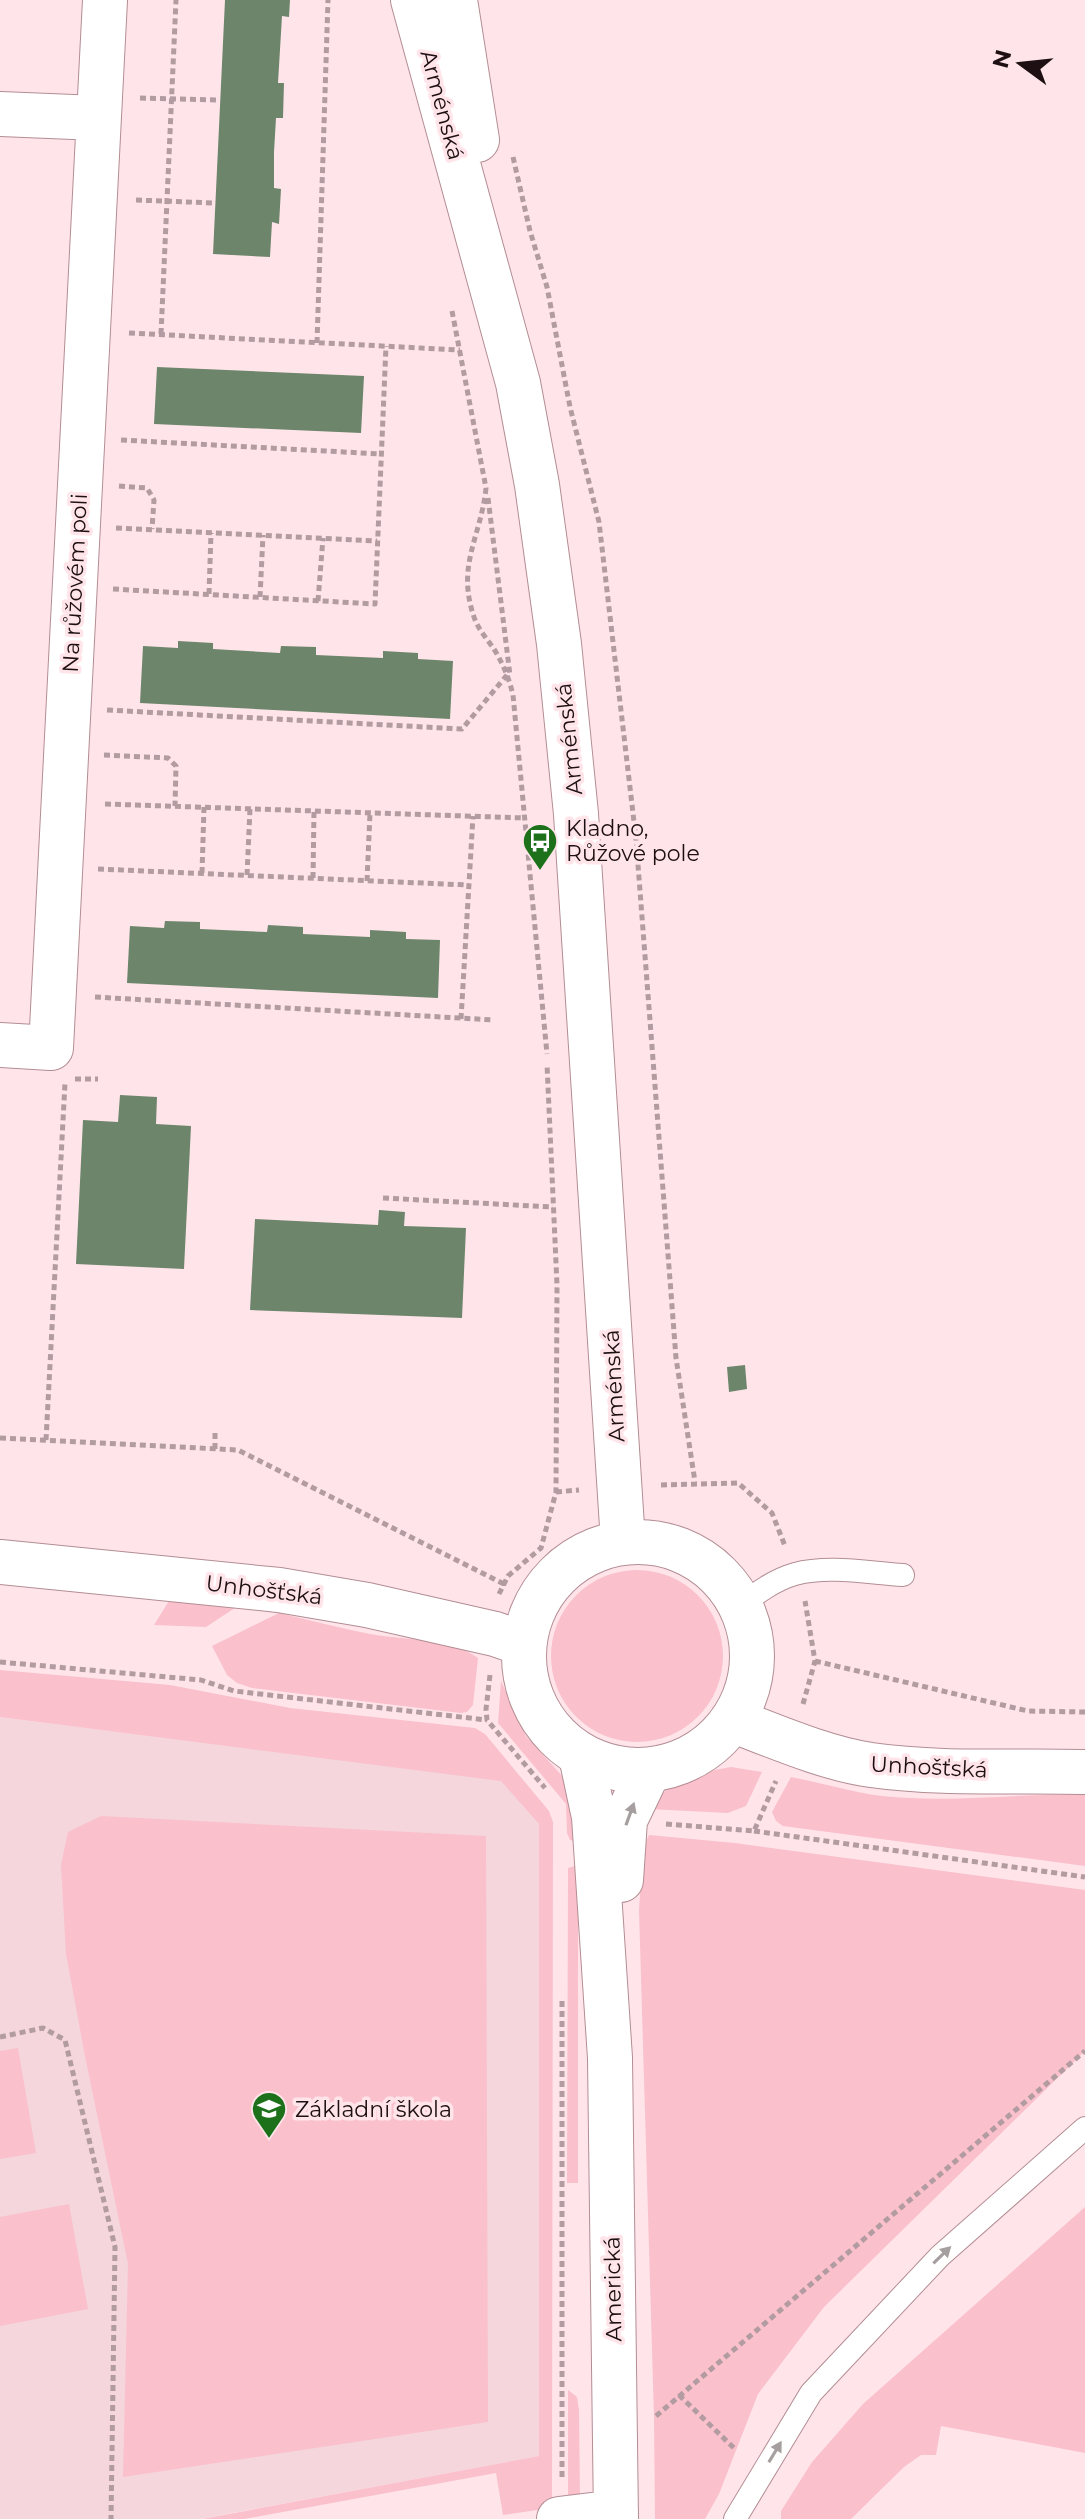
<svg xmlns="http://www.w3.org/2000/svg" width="1085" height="2519" viewBox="0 0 1085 2519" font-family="Montserrat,sans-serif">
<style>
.built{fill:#f5d6dc}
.green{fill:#fac0cc}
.building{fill:#6d856b}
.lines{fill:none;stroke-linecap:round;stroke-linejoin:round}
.lane-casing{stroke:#b38d94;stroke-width:24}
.street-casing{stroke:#b38d94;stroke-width:46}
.primary-casing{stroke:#b38d94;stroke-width:46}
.path{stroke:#b29ca1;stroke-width:5;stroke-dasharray:6 4;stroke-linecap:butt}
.lane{stroke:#fff;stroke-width:22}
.street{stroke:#fff;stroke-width:44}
.primary{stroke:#fff;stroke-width:44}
.oneway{fill:#a59fa0}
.labels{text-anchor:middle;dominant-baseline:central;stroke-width:7;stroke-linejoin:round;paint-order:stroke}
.street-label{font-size:22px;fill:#1d0f12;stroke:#ffe5ea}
.poi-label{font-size:22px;fill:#1d0f12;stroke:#ffe5ea;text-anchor:start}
</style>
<rect width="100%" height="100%" fill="#ffe5ea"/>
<path class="built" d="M 0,1717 L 501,1780 L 539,1824 L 539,2456 L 200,2519 L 0,2519 Z"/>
<path class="green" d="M551 1656a86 86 0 1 1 172 0a86 86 0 1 1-172 0Z
M 172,1596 L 241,1604 L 206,1627 L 154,1625 Z
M 279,1613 C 310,1620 340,1628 370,1634 C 402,1640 452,1638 478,1658 L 473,1705 L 467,1712 L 461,1713 L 252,1688 L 237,1683 L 227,1675 L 212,1646 Z
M 0,1670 L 170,1685 L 290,1708 L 475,1728 L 485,1734 L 549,1811 L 553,1822 L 552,2508 L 503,2515 L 496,2473 L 244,2519 L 202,2519 L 539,2456 L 539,1824 L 501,1781 L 0,1717 Z
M 501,1681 L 526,1736 L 564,1778 L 578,1842 L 570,1840 L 567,1833 L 566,1804 L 498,1723 Z
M 731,1767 L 762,1772 L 746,1806 L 728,1813 L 648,1809 L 674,1782 L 698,1773 Z
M 791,1777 C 821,1783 852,1792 882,1796 C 949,1803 1017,1794 1085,1794 L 1085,1866 L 783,1826 L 776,1821 L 772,1812 Z
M 101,1816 L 486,1836 L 488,2422 L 123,2477 L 128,2264 L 85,2056 L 66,1954 L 61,1865 L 68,1832 Z
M 649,1835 L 735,1843 L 1085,1890 L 1085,2051 L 824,2307 L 758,2394 L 719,2494 L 705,2519 L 655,2519 L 654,2417 L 639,1910 L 643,1847 Z
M 578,1865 L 578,2183 L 567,2183 L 568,1868 Z
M 18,2048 L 36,2153 L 0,2159 L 0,2051 Z
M 69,2204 L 88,2309 L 0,2326 L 0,2217 Z
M 1085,2207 L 1085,2453 L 941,2426 L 936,2455 L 921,2455 L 904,2467 L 851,2519 L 781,2519 L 781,2511 L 812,2462 L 863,2404 Z
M 568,2390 L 577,2397 L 579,2410 L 580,2500 L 568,2505 Z"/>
<path class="building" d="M 225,0 L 290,0 L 289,17 L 282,16 L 278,83 L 284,83 L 283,118 L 276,118 L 274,152 L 274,188 L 281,189 L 279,224 L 272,222 L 270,257 L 213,254 Z
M 157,367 L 364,376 L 361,433 L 154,424 Z
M 178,641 L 213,643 L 213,649 L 280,653 L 281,646 L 316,647 L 316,655 L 383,658 L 383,651 L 418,653 L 418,659 L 453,661 L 450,719 L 140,703 L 143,646 L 178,648 Z
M 165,921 L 200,922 L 200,929 L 267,932 L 268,925 L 303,927 L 303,934 L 370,937 L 370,930 L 406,932 L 406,939 L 440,940 L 438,998 L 127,983 L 130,926 L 164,928 Z
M 120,1095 L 157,1097 L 156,1124 L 191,1126 L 184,1269 L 76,1264 L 83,1120 L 118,1122 Z
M 379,1210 L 405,1212 L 404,1226 L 466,1228 L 462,1318 L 250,1310 L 255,1219 L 378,1225 Z
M 745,1365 L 747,1389 L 729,1392 L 727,1367 Z"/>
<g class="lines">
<defs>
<path id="lane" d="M 740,1606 C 757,1593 774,1580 795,1574 C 829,1565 869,1573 903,1575
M 735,2519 L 811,2393 L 940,2256 L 1085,2128"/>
<path id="street" d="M 413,0 L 518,383 L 537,485 L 559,644 L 576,814 L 623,1542
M 455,0 L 477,140
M 0,114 L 98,118
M 0,1045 L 51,1048 L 105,0
M 581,1756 L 594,1817 L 610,2058 L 616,2519
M 621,1880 L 625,1820 L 649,1770
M 559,2519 L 616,2512"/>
<path id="primary" d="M524 1656a114 114 0 1 1 228 0a114 114 0 1 1-228 0Z
M 0,1562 L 279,1590 L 367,1605 L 495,1634 L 524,1644
M 732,1720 C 774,1736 827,1759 871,1765 C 942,1775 1014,1770 1085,1772"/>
</defs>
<use href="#lane" class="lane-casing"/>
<use href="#street" class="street-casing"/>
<use href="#primary" class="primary-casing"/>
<path class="path" d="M 140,98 L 219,100
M 513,157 L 530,231 L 547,287 L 570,407 L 599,522 L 636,839 L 676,1358 L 695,1482
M 136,200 L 215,203
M 452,311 L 486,488 C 481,537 456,565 474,617 C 478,629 487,639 494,649 C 503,664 509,678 513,695 L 547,1054
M 129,333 L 460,350
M 161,334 L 176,0
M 317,343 L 328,0
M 121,440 L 381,454
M 119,486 L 147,488 L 154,500 L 152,529
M 488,498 L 510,675
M 116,528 L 377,541
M 113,589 L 375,604 L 386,346
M 209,594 L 211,533
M 260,597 L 263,535
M 318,601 L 323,538
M 107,710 L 462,729 L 507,675
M 104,755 L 168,758 L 176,766 L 175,806
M 105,804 L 526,818
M 98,869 L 467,885
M 202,873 L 204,807
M 247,875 L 250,809
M 313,878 L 314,811
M 367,881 L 370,813
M 95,997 L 494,1020
M 461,1019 L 473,816
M 75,1079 L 98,1079
M 383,1198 L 553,1207
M 0,1438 L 238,1450 L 504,1584
M 46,1440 L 65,1083
M 215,1449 L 215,1430
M 661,1485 L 738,1483 L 772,1513 L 785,1546
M 556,1492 L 579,1490
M 499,1594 L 508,1576 L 541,1548 L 556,1492 L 557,1285 L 547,1064
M 815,1661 L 1028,1711 L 1085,1712
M 0,1662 L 201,1680 L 234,1691 L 487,1720
M 490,1675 L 486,1709 L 487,1720 L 545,1788
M 803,1704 L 815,1661 L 805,1601
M 666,1824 L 754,1831 L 776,1781
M 754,1831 L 1085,1877
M 562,2001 L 562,2479
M 0,2037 L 43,2028 L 65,2040 L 115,2247 L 111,2519
M 679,2395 L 736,2450
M 656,2416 L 1085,2051"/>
<use href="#lane" class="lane"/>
<use href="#street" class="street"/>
<use href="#primary" class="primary"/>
</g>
<defs><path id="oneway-solid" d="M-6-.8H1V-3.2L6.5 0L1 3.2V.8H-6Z" transform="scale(2)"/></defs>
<g class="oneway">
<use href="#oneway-solid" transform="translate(630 1814) rotate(-70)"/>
<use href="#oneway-solid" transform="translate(942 2255) rotate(-44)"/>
<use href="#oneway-solid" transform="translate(775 2452) rotate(-59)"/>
</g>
<defs>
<symbol id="bus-pin" viewBox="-11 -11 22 30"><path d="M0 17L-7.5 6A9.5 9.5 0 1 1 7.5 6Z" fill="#1d711b" stroke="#ffe5ea"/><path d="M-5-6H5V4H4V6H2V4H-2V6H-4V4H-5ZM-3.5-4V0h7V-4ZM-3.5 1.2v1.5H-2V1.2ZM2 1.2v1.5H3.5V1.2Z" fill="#fff"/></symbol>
<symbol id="school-pin" viewBox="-11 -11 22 30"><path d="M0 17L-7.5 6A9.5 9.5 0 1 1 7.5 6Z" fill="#1d711b" stroke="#ffe5ea"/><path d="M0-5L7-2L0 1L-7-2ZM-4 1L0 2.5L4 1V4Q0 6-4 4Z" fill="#fff"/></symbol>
</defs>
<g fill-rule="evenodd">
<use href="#bus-pin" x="520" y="821" width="40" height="54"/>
<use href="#school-pin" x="249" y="2089" width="40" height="54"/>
</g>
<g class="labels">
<g class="street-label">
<text transform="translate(442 105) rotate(75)">Arménská</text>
<text transform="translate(75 583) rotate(-87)">Na růžovém poli</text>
<text transform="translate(569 739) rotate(-96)">Arménská</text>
<text transform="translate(614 1386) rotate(-93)">Arménská</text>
<text transform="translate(264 1590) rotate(7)">Unhošťská</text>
<text transform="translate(929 1767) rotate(3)">Unhošťská</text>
<text transform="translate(613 2289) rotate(-91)">Americká</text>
</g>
<g class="poi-label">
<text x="566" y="828">Kladno,<tspan x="566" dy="25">Růžové pole</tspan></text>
<text x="295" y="2109">Základní škola</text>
</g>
</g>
<g transform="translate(1021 64) rotate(285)" stroke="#ffe5ea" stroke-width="6" paint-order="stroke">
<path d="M0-6L14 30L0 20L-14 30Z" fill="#1d0f12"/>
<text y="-12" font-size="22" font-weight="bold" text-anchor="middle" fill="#1d0f12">N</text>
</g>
</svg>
